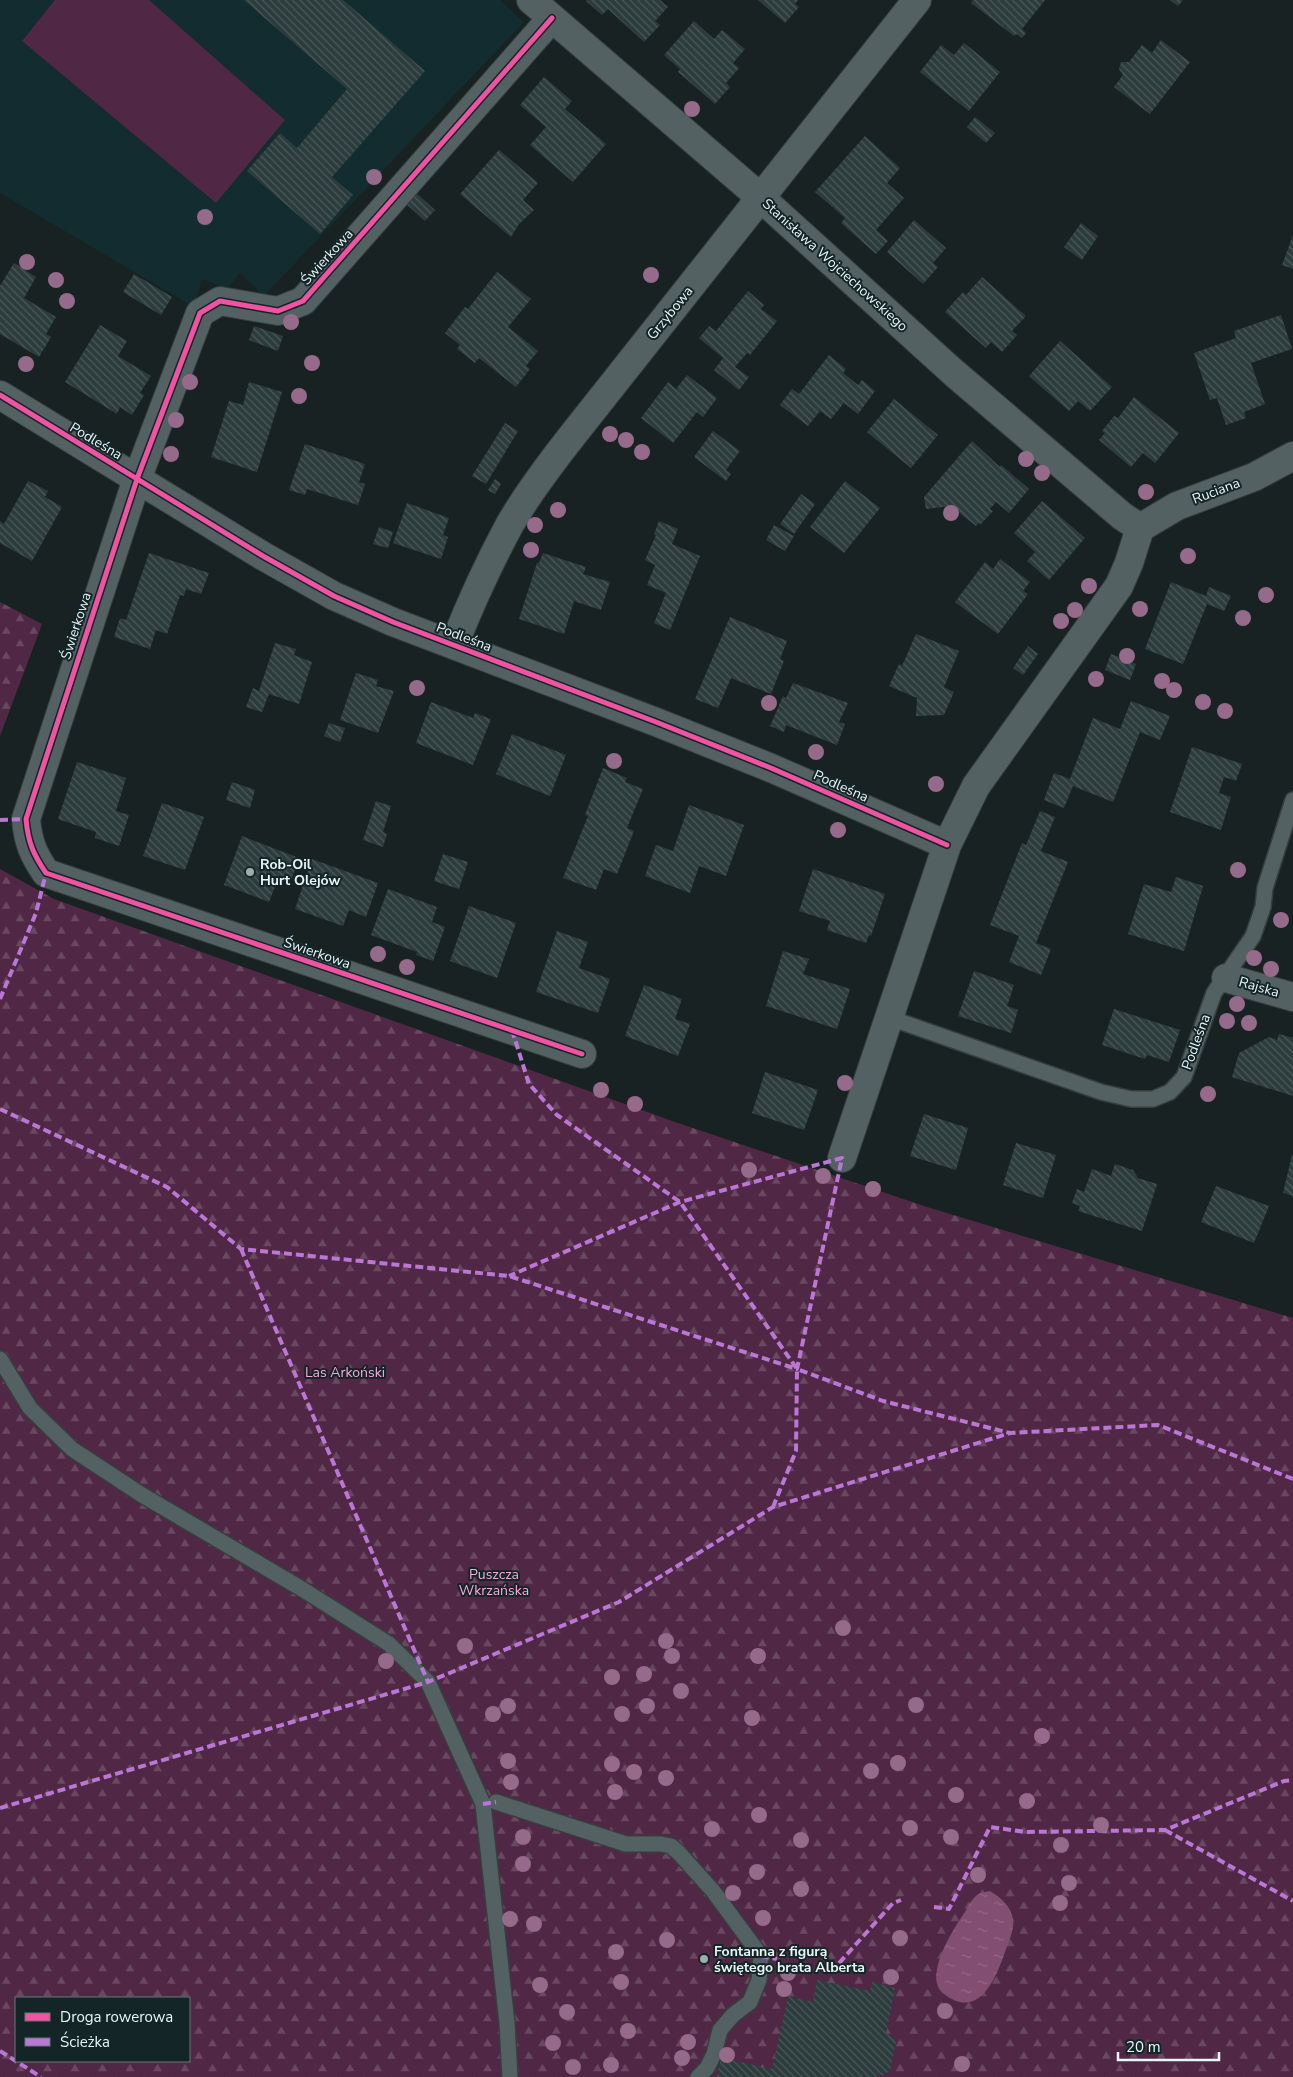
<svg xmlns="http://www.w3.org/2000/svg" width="1293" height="2077" viewBox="0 0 1293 2077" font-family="'Nunito Sans',sans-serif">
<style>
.built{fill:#132c2f}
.forest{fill:url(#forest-firs);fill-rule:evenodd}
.pitch{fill:#502845}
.water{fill:url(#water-ripples)}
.building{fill:url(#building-back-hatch)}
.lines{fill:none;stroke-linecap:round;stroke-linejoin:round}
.service-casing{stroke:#363f3f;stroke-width:18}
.minor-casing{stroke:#363f3f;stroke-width:30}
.service{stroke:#546163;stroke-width:15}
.minor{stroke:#546163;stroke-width:28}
.quiet{stroke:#ba77d6;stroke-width:4;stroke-dasharray:8 4;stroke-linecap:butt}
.cycleway-casing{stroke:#132527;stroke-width:8}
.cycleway{stroke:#f153a3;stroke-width:5}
.tree{fill:#956a8a}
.poi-dot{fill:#a0abac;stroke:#132527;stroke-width:2}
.labels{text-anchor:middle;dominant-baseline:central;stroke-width:4;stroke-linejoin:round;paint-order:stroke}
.street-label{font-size:14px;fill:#e9f5f6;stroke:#132527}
.poi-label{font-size:14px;font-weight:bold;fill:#e9f5f6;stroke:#132527;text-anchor:start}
.park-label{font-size:14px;fill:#fca5df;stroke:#132527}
</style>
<defs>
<pattern id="forest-firs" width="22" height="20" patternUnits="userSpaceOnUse" patternTransform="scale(1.25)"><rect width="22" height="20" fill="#502845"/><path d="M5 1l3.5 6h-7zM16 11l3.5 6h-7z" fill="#694860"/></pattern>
<pattern id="water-ripples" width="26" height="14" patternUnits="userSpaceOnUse" patternTransform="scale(1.25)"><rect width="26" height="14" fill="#824e72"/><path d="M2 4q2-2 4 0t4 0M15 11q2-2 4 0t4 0" fill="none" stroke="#946887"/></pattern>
<pattern id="building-back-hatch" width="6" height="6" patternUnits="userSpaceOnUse" patternTransform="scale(1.25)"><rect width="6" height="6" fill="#2c3c3d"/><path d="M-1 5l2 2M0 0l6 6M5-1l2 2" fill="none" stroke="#4b595a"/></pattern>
</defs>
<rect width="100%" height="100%" fill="#182222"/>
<path class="built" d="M 0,0 L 500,0 L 524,22 L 264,296 L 240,273 L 227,289 L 202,279 L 194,307 L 0,193 Z"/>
<path class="forest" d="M 0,602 L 42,624 L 0,736 Z
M 0,869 L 54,899 L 675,1122 L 927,1207 L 1293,1318 L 1293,2077 L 0,2077 ZM 16,1998 L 189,1998 L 189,2061 L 16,2061 Z"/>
<path class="pitch" d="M 55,0 L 149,0 L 285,120 L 216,203 L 22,41 Z"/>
<path class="water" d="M 990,1891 C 1000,1897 1011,1906 1013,1919 C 1015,1928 1008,1944 1005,1952 C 996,1978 979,2021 944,1994 C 922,1977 954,1928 965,1912 C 968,1907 971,1900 976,1896 C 979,1893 985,1892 990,1891 Z"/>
<path class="building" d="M 244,0 L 343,0 L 425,71 L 332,177 L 353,195 L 320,234 L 247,171 L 280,133 L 297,148 L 347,89 Z
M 587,0 L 660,0 L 668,7 L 655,21 L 660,25 L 644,42 L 608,9 L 602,15 L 586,1 Z
M 758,0 L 798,0 L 795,4 L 799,7 L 785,23 Z
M 973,0 L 1045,0 L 1022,29 L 1026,33 L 1022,38 L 1017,34 L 1014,36 L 971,3 Z
M 1170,0 L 1183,0 L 1178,6 Z
M 694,21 L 714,39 L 722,30 L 745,49 L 733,63 L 739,68 L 726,83 L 730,87 L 715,104 L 678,72 L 680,69 L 664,55 Z
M 1161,40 L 1190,62 L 1150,114 L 1114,87 L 1123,75 L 1119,69 L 1121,62 L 1129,62 L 1142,45 L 1152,53 Z
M 964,43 L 1000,72 L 969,111 L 920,72 L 941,45 L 954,55 Z
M 544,77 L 572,101 L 565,109 L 606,144 L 573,182 L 530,145 L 546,127 L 520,105 Z
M 975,117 L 995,133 L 986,143 L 967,127 Z
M 865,136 L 900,168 L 887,183 L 904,198 L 876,230 L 888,241 L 876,254 L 841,223 L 845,218 L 815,192 Z
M 499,150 L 538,183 L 523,200 L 534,210 L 519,224 L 511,237 L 460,194 Z
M 415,192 L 435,210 L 425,221 L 405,203 Z
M 914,220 L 946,248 L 933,263 L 938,267 L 923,284 L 887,252 Z
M 1081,223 L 1098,236 L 1082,260 L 1064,247 Z
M 1293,235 L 1293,269 L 1282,265 Z
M 14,263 L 36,277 L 24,298 L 56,317 L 46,334 L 51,337 L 39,357 L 0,334 L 0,286 Z
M 497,272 L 531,299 L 508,327 L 538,351 L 526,366 L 530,369 L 516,387 L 479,358 L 475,363 L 457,349 L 460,345 L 445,333 L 465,307 L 468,309 Z
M 134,274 L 172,297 L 161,315 L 123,292 Z
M 982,277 L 1026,316 L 1012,331 L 1017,335 L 1002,352 L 991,342 L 986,348 L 945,312 L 963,292 L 966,295 Z
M 748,291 L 764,305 L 761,309 L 777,321 L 750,355 L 747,353 L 735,367 L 749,377 L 739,390 L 714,370 L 723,358 L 699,338 L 709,326 L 716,331 Z
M 1281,315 L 1292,349 L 1251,363 L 1265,404 L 1244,412 L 1246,418 L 1226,425 L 1217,398 L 1210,400 L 1194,353 L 1236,338 L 1234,331 Z
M 100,325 L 127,341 L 118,356 L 151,376 L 140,393 L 144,395 L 132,415 L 120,407 L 117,414 L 65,382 Z
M 254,326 L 283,336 L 278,351 L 249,340 Z
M 1060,341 L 1112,387 L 1090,411 L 1078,401 L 1069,411 L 1029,376 Z
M 829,355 L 846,369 L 843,373 L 858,385 L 862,380 L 875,391 L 858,414 L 844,403 L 831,419 L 820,411 L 808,426 L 780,405 L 792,389 L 799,394 Z
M 687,375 L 717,398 L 703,417 L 697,412 L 673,443 L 641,418 L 668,382 L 676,389 Z
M 249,382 L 282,392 L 257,472 L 211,457 L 229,401 L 243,405 Z
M 1134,397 L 1179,433 L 1155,463 L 1143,453 L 1131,467 L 1099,440 L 1105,433 L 1102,431 L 1114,416 L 1118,418 Z
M 894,399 L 938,435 L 911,468 L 867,432 Z
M 505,423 L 518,431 L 486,484 L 472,476 Z
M 713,431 L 740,451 L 726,470 L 731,474 L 726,481 L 694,457 Z
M 972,441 L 1000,467 L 1001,465 L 1029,489 L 1009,513 L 996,502 L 990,509 L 993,511 L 981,524 L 979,523 L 976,526 L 951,506 L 926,509 L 924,497 Z
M 305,444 L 365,464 L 359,482 L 365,484 L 358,505 L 307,489 L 305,495 L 289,490 Z
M 495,479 L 501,484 L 495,494 L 488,490 Z
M 28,481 L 48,491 L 45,497 L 62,507 L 32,561 L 0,543 L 0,521 L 4,524 Z
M 845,481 L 880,508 L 844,553 L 810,527 Z
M 801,494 L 815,504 L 794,534 L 780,524 Z
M 1042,501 L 1085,538 L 1049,580 L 1027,561 L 1035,552 L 1014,533 Z
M 407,503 L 449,518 L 443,535 L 448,537 L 441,559 L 393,543 Z
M 659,521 L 678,529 L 672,544 L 700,556 L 670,630 L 654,623 L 666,593 L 647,585 L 655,565 L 645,560 L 656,535 L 654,534 Z
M 774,525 L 794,536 L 785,551 L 766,540 Z
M 379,527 L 393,532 L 388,548 L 373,544 Z
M 149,553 L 209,573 L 201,594 L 186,589 L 184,596 L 180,595 L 167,634 L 156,630 L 150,649 L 114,637 L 120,618 L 126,620 Z
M 543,553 L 586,567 L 583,574 L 610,582 L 601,610 L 574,601 L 564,634 L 519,619 L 537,563 L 539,563 Z
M 1000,559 L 1030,582 L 1023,591 L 1028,594 L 998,634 L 955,602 L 985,562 L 993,569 Z
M 1171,582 L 1206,596 L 1209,587 L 1231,596 L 1224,611 L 1207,604 L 1183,664 L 1145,649 Z
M 730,617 L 787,641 L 780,659 L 784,661 L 771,694 L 731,678 L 718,708 L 695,699 Z
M 916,634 L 959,651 L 944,687 L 954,692 L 944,715 L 916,716 L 917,698 L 889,686 L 899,664 L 902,666 Z
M 275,643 L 296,649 L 294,655 L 312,662 L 299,704 L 269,694 L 262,712 L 246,707 L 253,688 L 259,691 Z
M 1028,646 L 1038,654 L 1023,675 L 1013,668 Z
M 1111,654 L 1136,664 L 1130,680 L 1105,670 Z
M 356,673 L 378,680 L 376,686 L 394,691 L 378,733 L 340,720 Z
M 793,683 L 848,703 L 839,722 L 845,724 L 837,745 L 786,725 L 784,732 L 770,726 L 783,696 L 786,698 Z
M 1131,701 L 1170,716 L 1160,740 L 1140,732 L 1113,802 L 1073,786 L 1064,808 L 1044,800 L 1054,773 L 1070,779 L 1093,718 L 1120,729 Z
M 431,702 L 473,718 L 475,713 L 491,719 L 473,765 L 416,743 Z
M 329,723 L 345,728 L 340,742 L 324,736 Z
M 512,734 L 566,755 L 550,796 L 496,774 Z
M 1192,747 L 1242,764 L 1236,781 L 1224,777 L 1219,793 L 1231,797 L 1221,830 L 1170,812 Z
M 77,762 L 126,778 L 116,811 L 129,815 L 119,846 L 95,838 L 96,832 L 58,819 Z
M 603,768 L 627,778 L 625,782 L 643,789 L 627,828 L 634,831 L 617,874 L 604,869 L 596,890 L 563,878 L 588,816 L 585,815 Z
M 232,782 L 255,790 L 250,808 L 226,800 Z
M 376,801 L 391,806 L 383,832 L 387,834 L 383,847 L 363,840 Z
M 162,803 L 204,817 L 185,870 L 143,856 Z
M 689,805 L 744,825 L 726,876 L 699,866 L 690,893 L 645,876 L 656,845 L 673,851 Z
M 1040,811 L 1055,817 L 1041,851 L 1068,862 L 1036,943 L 1051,949 L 1041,975 L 1009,962 L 1019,936 L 990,925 L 1022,843 L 1026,845 Z
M 242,836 L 299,858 L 290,884 L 278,879 L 269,902 L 224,885 Z
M 443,854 L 468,862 L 459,889 L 434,881 Z
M 312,859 L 378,883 L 366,917 L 349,910 L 343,926 L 295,909 Z
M 813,869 L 885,894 L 871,936 L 869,935 L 866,943 L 827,930 L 830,921 L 799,911 Z
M 1176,877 L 1203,886 L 1184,951 L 1128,934 L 1144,884 L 1171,892 Z
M 388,889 L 437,907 L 432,922 L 445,927 L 433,961 L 416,955 L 417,952 L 371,935 Z
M 469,906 L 516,923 L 497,978 L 450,961 Z
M 557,931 L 588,942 L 579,968 L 610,979 L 598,1013 L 536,992 Z
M 783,951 L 809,959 L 803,974 L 850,989 L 837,1029 L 766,1006 Z
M 974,971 L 1014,985 L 1007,1006 L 1018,1010 L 1011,1033 L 958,1016 Z
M 644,985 L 682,999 L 675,1019 L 690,1024 L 678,1056 L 625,1036 Z
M 1114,1009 L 1180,1030 L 1169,1062 L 1147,1055 L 1145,1059 L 1102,1045 Z
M 1279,1034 L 1293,1038 L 1293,1096 L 1232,1077 L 1239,1053 L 1269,1037 L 1277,1040 Z
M 765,1072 L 818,1090 L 804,1130 L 752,1113 Z
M 924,1114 L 968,1128 L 956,1170 L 910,1156 Z
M 1016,1143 L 1056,1155 L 1043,1198 L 1003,1185 Z
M 1292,1155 L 1293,1155 L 1293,1196 L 1283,1193 Z
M 1115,1164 L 1133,1170 L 1138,1178 L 1157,1184 L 1142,1231 L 1078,1211 L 1080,1206 L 1072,1203 L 1077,1189 L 1084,1192 L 1092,1169 L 1111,1176 Z
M 1216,1186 L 1269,1206 L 1254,1243 L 1201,1222 Z
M 817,1980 L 870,1991 L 872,1982 L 895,1988 L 886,2034 L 891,2035 L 896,2042 L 890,2071 L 883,2075 L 877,2075 L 877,2077 L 717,2077 L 721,2058 L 772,2069 L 788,1996 L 813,2002 Z"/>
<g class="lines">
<defs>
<path id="service" d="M 890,1018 L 1101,1092 L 1131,1099 L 1153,1099 L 1170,1092 L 1184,1077 L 1214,993 L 1253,936 L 1263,907 L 1265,888 L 1293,800
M 0,1359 L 30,1408 L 72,1449 L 142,1495 L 302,1589 L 389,1644 L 428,1682 L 483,1804 L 507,2023 L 510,2077
M 496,1802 L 626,1844 L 661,1844 L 671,1846 L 679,1853 L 713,1891 L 761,1956 L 759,1980 L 750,2002 L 733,2015 L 720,2030 L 714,2054 L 707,2068 L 698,2077"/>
<path id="minor" d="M 531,0 L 761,198 L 954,373 L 1122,516 L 1140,528
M 552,18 L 303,301 L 278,311 L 220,301 L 200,313 L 137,479 L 26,819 C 28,842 33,854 46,873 L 582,1054
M 0,395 L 263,556 L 334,596 L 393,622 L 656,722 L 771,768 L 947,845
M 1140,528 L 1177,506 L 1254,477 L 1293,456
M 454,645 C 470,604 489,563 510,524 C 528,493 550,464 572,436 L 917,0
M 1226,978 L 1293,997
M 842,1158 L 947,845 L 976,786 L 1119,586 L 1129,563 L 1140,528"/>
</defs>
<use href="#service" class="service-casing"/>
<use href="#minor" class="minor-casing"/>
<use href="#service" class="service"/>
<use href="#minor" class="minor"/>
<path class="quiet" d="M 0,820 L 26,819
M 0,999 L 36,913 L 46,873
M 512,1030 L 529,1084 L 557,1115 L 680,1202 L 797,1369 L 883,1401 L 1010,1433
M 0,1109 L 167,1187 L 241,1249 L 509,1276 L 797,1369 L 842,1158 L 680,1202 L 509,1276
M 241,1249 L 428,1682
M 773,1507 L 796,1451 L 797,1369
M 483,1804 L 496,1802
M 0,1808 L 428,1682 L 619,1602 L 773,1507 L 1010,1433 L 1158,1425 L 1293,1479
M 1165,1830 L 1293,1901
M 934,1907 L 949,1909 L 990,1827 L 1026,1832 L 1165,1830 L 1284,1781 L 1293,1780
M 761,1956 L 777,1959
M 819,1968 L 832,1971 L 893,1903 L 901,1900
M 0,2051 L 41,2077"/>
<defs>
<path id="cycleway" d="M 552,18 L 303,301 L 278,311 L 220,301 L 200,313 L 137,479 L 26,819 C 28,842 33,854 46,873 L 582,1054
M 0,395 L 263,556 L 334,596 L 393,622 L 656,722 L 771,768 L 947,845"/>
</defs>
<use href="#cycleway" class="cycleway-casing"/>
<use href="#cycleway" class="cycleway"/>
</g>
<g class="tree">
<circle cx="692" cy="109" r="8"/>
<circle cx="374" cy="177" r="8"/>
<circle cx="205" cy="217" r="8"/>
<circle cx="27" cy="262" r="8"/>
<circle cx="651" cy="275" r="8"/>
<circle cx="56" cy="280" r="8"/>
<circle cx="67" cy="301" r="8"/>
<circle cx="291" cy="322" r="8"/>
<circle cx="312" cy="363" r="8"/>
<circle cx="26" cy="364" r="8"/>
<circle cx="190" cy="382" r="8"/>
<circle cx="299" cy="396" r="8"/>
<circle cx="176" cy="420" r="8"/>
<circle cx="610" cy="434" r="8"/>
<circle cx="626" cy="440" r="8"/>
<circle cx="642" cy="452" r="8"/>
<circle cx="171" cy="454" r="8"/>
<circle cx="1026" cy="459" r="8"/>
<circle cx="1042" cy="473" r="8"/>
<circle cx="1146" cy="492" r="8"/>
<circle cx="558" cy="510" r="8"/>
<circle cx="951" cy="513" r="8"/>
<circle cx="535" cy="525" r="8"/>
<circle cx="531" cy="550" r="8"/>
<circle cx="1188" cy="556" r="8"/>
<circle cx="1089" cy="586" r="8"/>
<circle cx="1266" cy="595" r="8"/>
<circle cx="1140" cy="609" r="8"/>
<circle cx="1075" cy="610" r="8"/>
<circle cx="1243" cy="618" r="8"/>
<circle cx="1061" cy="621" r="8"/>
<circle cx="1127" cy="656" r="8"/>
<circle cx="1096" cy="679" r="8"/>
<circle cx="1162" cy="681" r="8"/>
<circle cx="417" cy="688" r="8"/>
<circle cx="1174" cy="690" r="8"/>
<circle cx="1203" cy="702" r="8"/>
<circle cx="769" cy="703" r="8"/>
<circle cx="1225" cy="711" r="8"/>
<circle cx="816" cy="752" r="8"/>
<circle cx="614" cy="761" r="8"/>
<circle cx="936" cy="784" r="8"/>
<circle cx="838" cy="830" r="8"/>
<circle cx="1238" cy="870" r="8"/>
<circle cx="1281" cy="920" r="8"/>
<circle cx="378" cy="954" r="8"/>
<circle cx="1254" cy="958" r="8"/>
<circle cx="407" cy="967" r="8"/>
<circle cx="1271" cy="969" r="8"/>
<circle cx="1237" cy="1004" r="8"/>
<circle cx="1227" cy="1021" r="8"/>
<circle cx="1249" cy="1023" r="8"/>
<circle cx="845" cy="1083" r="8"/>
<circle cx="601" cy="1090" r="8"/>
<circle cx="1208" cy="1094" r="8"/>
<circle cx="635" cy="1104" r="8"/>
<circle cx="749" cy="1170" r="8"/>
<circle cx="823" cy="1176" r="8"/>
<circle cx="873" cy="1189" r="8"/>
<circle cx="843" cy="1628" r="8"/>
<circle cx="666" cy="1641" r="8"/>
<circle cx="465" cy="1646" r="8"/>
<circle cx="672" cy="1656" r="8"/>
<circle cx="758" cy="1656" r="8"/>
<circle cx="386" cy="1661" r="8"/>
<circle cx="644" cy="1674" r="8"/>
<circle cx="612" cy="1677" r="8"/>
<circle cx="681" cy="1691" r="8"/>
<circle cx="916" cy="1705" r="8"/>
<circle cx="508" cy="1706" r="8"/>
<circle cx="647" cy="1706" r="8"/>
<circle cx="493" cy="1714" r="8"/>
<circle cx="622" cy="1714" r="8"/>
<circle cx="752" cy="1718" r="8"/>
<circle cx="1042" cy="1736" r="8"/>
<circle cx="508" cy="1761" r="8"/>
<circle cx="898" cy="1763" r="8"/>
<circle cx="612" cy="1764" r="8"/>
<circle cx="871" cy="1771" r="8"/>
<circle cx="634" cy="1772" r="8"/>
<circle cx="666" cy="1778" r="8"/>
<circle cx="511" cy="1782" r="8"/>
<circle cx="615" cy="1792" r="8"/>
<circle cx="956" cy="1795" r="8"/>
<circle cx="1027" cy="1801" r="8"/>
<circle cx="759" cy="1815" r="8"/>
<circle cx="1101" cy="1825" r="8"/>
<circle cx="910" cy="1828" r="8"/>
<circle cx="712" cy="1829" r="8"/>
<circle cx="523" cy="1837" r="8"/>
<circle cx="951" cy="1837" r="8"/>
<circle cx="801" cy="1840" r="8"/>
<circle cx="1061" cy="1845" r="8"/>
<circle cx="523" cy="1864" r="8"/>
<circle cx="757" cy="1872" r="8"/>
<circle cx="978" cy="1875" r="8"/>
<circle cx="1069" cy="1883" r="8"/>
<circle cx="801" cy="1889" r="8"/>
<circle cx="733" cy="1893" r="8"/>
<circle cx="1060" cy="1903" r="8"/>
<circle cx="763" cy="1918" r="8"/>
<circle cx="510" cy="1919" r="8"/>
<circle cx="534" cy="1924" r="8"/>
<circle cx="900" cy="1938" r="8"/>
<circle cx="667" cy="1940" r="8"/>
<circle cx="616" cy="1952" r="8"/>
<circle cx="788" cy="1973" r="8"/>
<circle cx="891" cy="1977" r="8"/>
<circle cx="621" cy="1982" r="8"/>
<circle cx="540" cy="1985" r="8"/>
<circle cx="784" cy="1989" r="8"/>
<circle cx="945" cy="2011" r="8"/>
<circle cx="567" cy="2012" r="8"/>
<circle cx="628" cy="2031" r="8"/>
<circle cx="688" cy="2042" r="8"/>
<circle cx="553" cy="2043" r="8"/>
<circle cx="727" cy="2055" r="8"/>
<circle cx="682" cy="2058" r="8"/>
<circle cx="962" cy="2064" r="8"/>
<circle cx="611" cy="2065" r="8"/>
<circle cx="573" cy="2067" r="8"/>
</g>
<g class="poi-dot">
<circle cx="250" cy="872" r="5"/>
<circle cx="704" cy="1959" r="5"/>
</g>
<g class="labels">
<g class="street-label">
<text transform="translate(327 257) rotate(-48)">Świerkowa</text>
<text transform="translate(835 265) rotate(42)">Stanisława Wojciechowskiego</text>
<text transform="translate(670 313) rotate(-51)">Grzybowa</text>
<text transform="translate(96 441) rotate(31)">Podleśna</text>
<text transform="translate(1216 491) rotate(-21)">Ruciana</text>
<text transform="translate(76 626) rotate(-72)">Świerkowa</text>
<text transform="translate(464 637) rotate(21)">Podleśna</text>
<text transform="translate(841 786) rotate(24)">Podleśna</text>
<text transform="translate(317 953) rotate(19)">Świerkowa</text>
<text transform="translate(1259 987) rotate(16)">Rajska</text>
<text transform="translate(1196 1042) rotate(-70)">Podleśna</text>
</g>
<g class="poi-label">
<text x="260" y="864">Rob-Oil<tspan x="260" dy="16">Hurt Olejów</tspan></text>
<text x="714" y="1951">Fontanna z figurą<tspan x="714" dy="16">świętego brata Alberta</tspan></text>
</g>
<g class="park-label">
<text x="345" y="1372">Las Arkoński</text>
<text x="494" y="1574">Puszcza<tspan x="494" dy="16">Wkrzańska</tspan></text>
</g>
</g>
<rect x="15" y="1997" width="175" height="65" fill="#132527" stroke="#69787a"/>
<rect x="25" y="2013" width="25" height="8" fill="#f153a3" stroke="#69787a"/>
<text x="60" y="2022" font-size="15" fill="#e9f5f6">Droga rowerowa</text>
<rect x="25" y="2038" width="25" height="8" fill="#ba77d6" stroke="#69787a"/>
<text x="60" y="2047" font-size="15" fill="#e9f5f6">Ścieżka</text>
<path d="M1118 2052v8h101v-8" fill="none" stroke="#e9f5f6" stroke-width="2.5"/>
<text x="1126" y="2052" font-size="15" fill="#e9f5f6" stroke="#132527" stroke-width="4" paint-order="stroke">20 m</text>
</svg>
